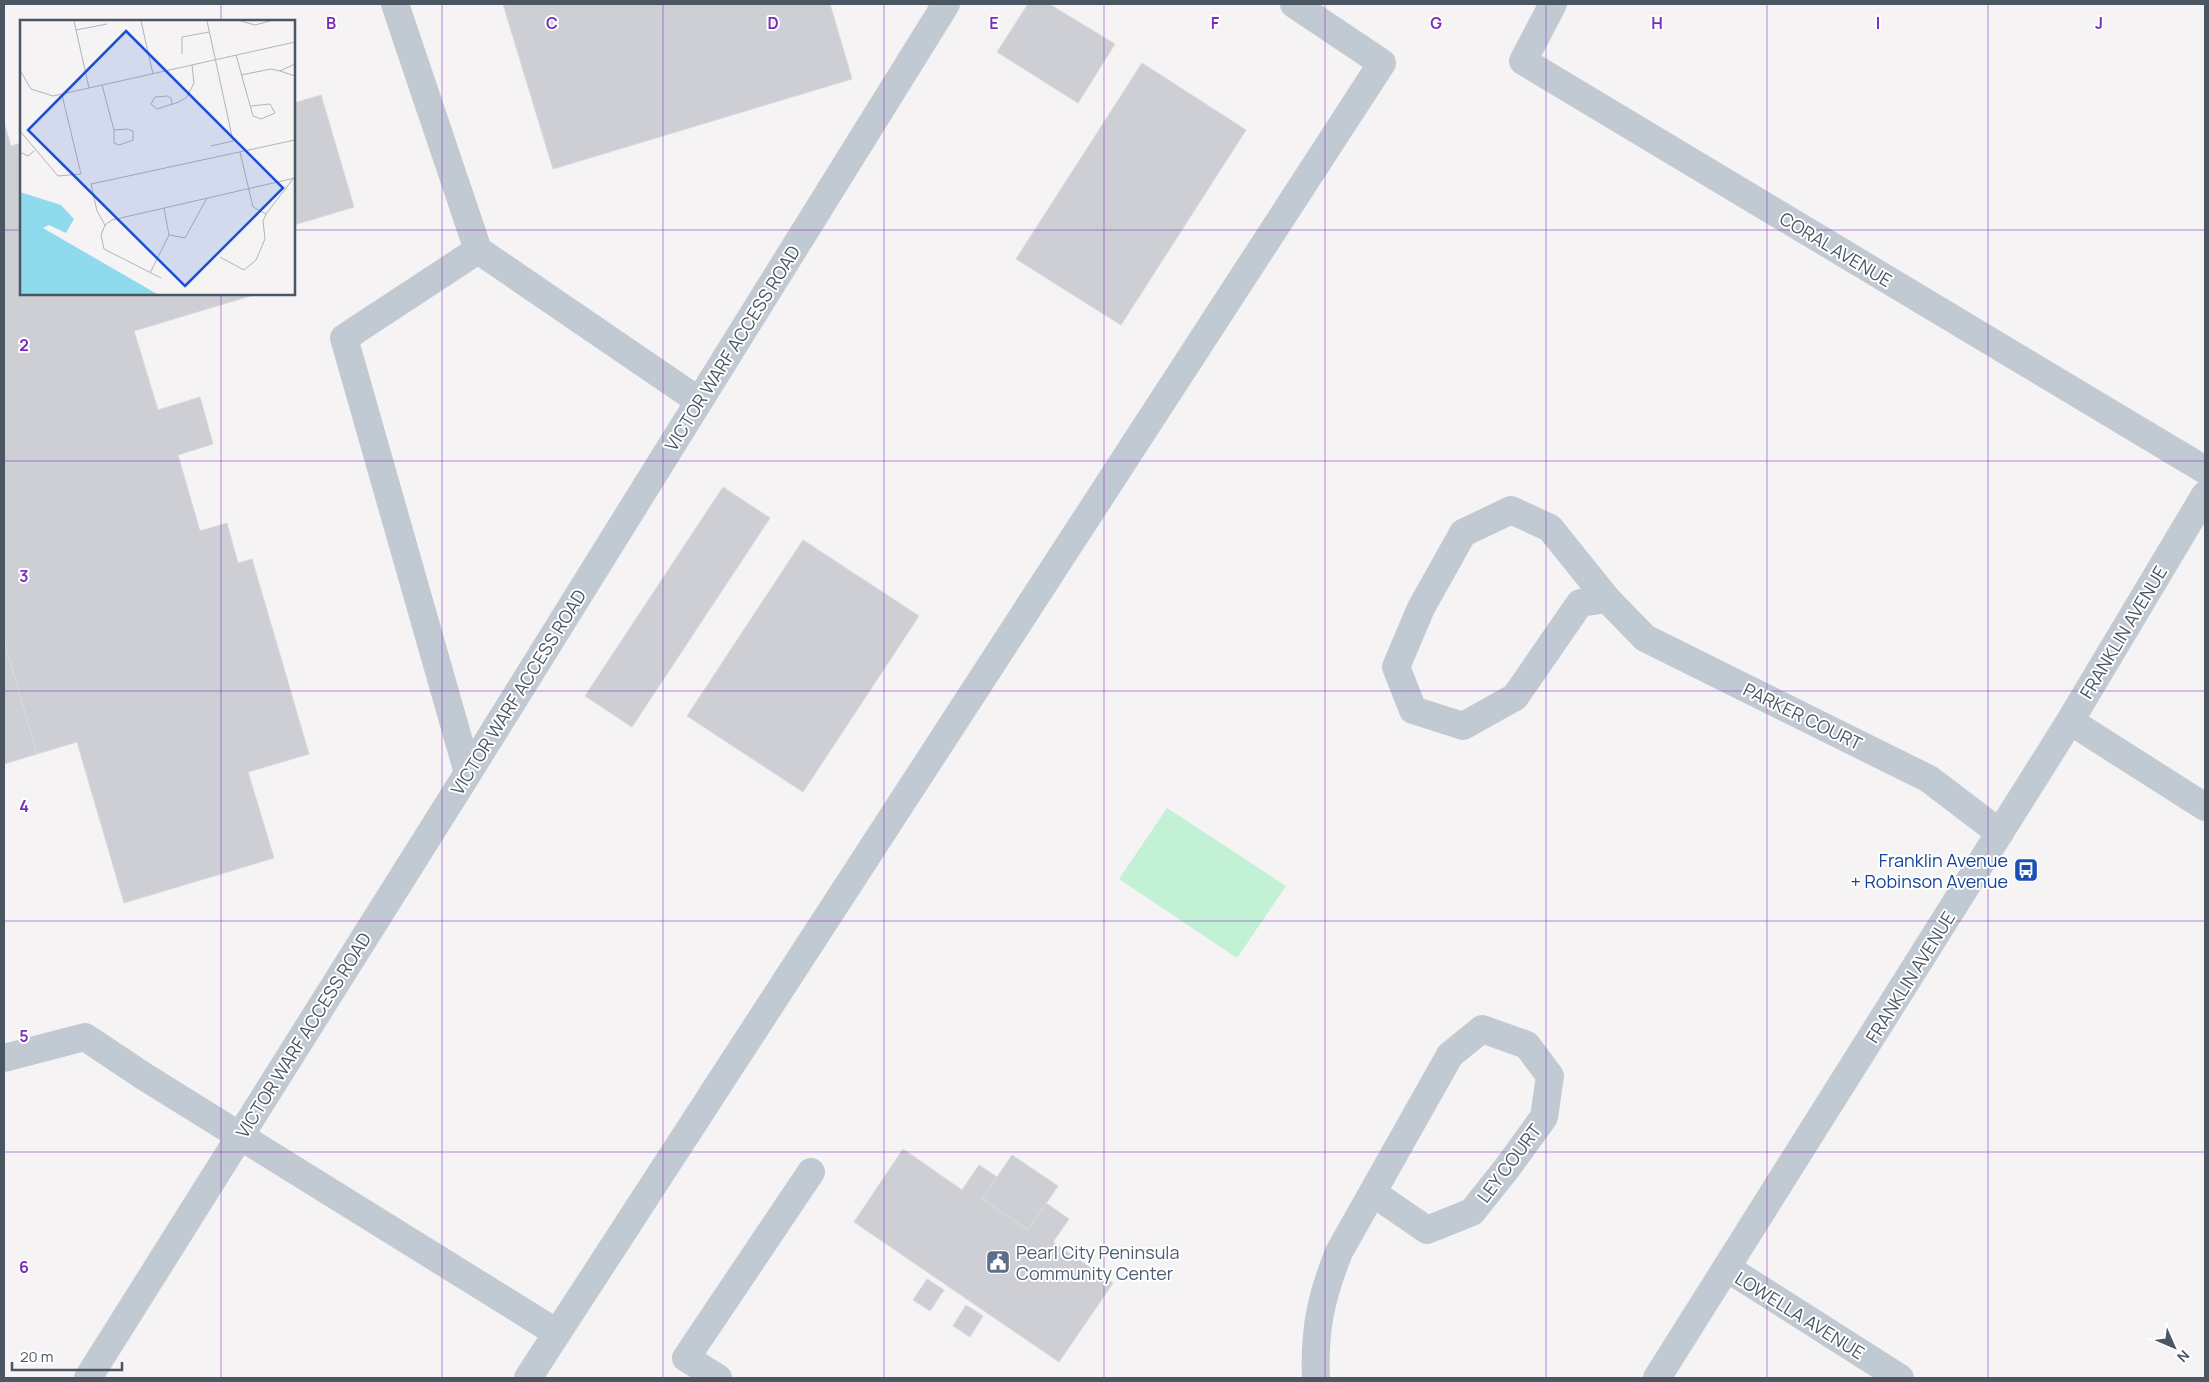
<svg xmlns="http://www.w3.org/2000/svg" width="2209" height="1382" viewBox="0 0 2209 1382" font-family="Manrope,sans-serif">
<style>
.green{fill:#c3f1d5}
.building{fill:#cdcfd5;stroke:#d7d9de}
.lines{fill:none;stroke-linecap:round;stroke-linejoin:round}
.minor{stroke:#c1cad2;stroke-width:28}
.grid{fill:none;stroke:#7b2cbf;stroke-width:1;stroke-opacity:0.55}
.labels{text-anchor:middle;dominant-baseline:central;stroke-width:4;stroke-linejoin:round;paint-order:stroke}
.street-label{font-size:18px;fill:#4a5661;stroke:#fff}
.transit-label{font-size:18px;fill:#164399;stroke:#fff;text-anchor:end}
.service-label{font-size:18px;fill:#4e5e75;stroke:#fff;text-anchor:start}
.inset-road{fill:none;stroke:#b1b4b9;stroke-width:1}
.view{fill:#1d4ed8;fill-opacity:0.15;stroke:#1d4ed8;stroke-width:2.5}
.inset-edge{fill:none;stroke:#4a5661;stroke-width:2.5}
.grid-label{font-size:16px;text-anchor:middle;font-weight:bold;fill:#7b2cbf;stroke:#fff;stroke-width:4;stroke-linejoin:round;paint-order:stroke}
</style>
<rect width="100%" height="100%" fill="#f5f3f3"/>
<path class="green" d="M 1167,808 L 1286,886 L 1237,958 L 1119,879 Z"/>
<path class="building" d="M 503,4 L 830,4 L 852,79 L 553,169 Z
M 1028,4 L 1049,4 L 1115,44 L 1078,103 L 997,52 Z
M 1142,63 L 1246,130 L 1121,325 L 1016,259 Z
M 321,95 L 354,207 L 294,225 L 294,103 Z
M 4,122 L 11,146 L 21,143 L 21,294 L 257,294 L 134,331 L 158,410 L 200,397 L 213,444 L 178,455 L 200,531 L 227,523 L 238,563 L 252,559 L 309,754 L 248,772 L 274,858 L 124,903 L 77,742 L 37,754 L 4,640 Z
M 723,487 L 770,518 L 632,727 L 585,696 Z
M 803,540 L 919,616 L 803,792 L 687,716 Z
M 4,640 L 37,754 L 4,764 Z
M 903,1149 L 962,1190 L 979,1165 L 997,1177 L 982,1199 L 1028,1230 L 1046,1203 L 1069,1219 L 1053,1242 L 1113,1283 L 1059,1362 L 854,1222 Z
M 1012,1155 L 1058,1186 L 1028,1230 L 982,1199 Z
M 927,1279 L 944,1290 L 930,1311 L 913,1300 Z
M 966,1305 L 983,1316 L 970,1337 L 953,1326 Z"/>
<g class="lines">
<path class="minor" d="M 395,4 L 478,250 L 699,401
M 1553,4 L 1523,61 L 2205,470
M 1511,510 L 1550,528 L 1607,599 L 1580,603 L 1515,697 L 1463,726 L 1413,710 L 1396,667 L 1421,608 L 1463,533 Z
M 1607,599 L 1645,638 L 1929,779 L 2000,833
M 2070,721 L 2205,807
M 468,773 L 344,338 L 478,250
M 4,1058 L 85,1037 L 145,1077 L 557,1333
M 1727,1268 L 1900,1378
M 88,1378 L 468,773 L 946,4
M 528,1378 L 1382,63 L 1294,4
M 718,1378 L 686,1358 L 811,1172
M 1316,1378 C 1314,1329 1321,1297 1339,1252 L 1450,1055 L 1482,1029 L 1527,1045 L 1550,1076 L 1544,1117 L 1507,1168 L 1472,1212 L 1427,1230 L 1373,1193
M 1657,1378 L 2070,721 L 2205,495"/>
</g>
<path class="grid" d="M 221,4 L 221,21M 442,4 L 442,1378M 663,4 L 663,1378M 884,4 L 884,1378M 1104,4 L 1104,1378M 1325,4 L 1325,1378M 1546,4 L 1546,1378M 1767,4 L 1767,1378M 1988,4 L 1988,1378M 4,230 L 21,230M 294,230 L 2205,230M 221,294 L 221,1378M 4,461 L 2205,461M 4,691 L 2205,691M 4,921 L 2205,921M 4,1152 L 2205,1152"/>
<defs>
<symbol id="bus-square" viewBox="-11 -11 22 22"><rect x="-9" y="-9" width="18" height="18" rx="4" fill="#1a4fb4" stroke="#fff"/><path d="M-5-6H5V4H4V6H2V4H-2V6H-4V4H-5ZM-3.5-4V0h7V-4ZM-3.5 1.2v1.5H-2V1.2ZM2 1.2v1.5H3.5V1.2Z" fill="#fff"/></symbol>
<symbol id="civic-square" viewBox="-11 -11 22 22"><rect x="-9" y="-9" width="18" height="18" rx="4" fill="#5c6f8a" stroke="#fff"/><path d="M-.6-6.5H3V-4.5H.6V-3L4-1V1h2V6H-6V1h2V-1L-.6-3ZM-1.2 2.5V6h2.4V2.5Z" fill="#fff"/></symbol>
</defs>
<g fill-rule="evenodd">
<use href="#bus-square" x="2012" y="856" width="28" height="28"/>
<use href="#civic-square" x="984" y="1248" width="28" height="28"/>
</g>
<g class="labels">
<g class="street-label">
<text transform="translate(1836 249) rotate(31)">CORAL AVENUE</text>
<text transform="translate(732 348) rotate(-58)">VICTOR WARF ACCESS ROAD</text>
<text transform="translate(2123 632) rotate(-59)">FRANKLIN AVENUE</text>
<text transform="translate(518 692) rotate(-58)">VICTOR WARF ACCESS ROAD</text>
<text transform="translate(1803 716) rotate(26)">PARKER COURT</text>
<text transform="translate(1910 977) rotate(-58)">FRANKLIN AVENUE</text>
<text transform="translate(303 1035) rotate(-58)">VICTOR WARF ACCESS ROAD</text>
<text transform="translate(1509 1163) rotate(-53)">LEY COURT</text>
<text transform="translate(1800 1315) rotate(32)">LOWELLA AVENUE</text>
</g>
<g class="transit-label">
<text x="2008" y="860">Franklin Avenue<tspan x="2008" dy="21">+ Robinson Avenue</tspan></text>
</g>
<g class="service-label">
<text x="1016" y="1252">Pearl City Peninsula<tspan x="1016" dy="21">Community Center</tspan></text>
</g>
</g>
<g transform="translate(20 20)">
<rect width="275" height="275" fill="#f5f3f3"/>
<path d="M 0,172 L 41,185 L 54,199 L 46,213 L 29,205 L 23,208 L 137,274 L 0,274 Z" fill="#90daee"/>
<path class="inset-road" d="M 54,1 L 69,68M 121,1 L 133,54M 187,1 L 213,121 L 191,126M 221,1 L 235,5 L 250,1M 56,10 L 87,4M 162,34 L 162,17 L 189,12M 216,35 L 233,96 L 241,99 L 255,93 L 250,84 L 231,86M 275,44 L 260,51 L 275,56M 0,50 L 11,69 L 33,76 L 275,22M 221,55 L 251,49 L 260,51M 82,65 L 94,110M 152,84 L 151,78 L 147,76 L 135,77 L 131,84 L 137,89 L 159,82 L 167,77 L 174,63 L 172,45M 107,109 L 113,111 L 113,120 L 99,125 L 94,123 L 94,110 ZM 0,111 L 38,156 L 61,154 L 42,75M 0,132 L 8,136 L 14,131M 246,194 L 273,159M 85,205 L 77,191 L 71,164 L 275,120M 149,215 L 165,218 L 187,178M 200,237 L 224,250 L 236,240 L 245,219 L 243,201 L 246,194 L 233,187 L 220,132M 130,253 L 149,215 L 144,188M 141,258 L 84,229 L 81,215 L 85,205 L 92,200 L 275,158"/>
<path class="view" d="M 106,11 L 263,168 L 165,266 L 8,110 Z"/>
<rect width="275" height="275" class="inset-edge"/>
</g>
<g class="grid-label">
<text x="331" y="29">B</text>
<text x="552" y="29">C</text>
<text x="773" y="29">D</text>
<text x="994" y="29">E</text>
<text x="1215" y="29">F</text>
<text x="1436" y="29">G</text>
<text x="1657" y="29">H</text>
<text x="1878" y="29">I</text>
<text x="2099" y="29">J</text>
<text x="24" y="351">2</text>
<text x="24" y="582">3</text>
<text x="24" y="812">4</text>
<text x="24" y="1042">5</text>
<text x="24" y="1273">6</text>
</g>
<rect width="2209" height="1382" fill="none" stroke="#4a5661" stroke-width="10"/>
<g transform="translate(2174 1347) rotate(135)" stroke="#ffffff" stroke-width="4" paint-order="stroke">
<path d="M0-4L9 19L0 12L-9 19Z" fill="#4a5661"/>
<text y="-8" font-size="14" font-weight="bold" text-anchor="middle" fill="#4a5661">N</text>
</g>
<path d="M12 1362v8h110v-8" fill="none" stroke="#4a5661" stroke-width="2.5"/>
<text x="20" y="1362" font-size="15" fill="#4a5661" stroke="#ffffff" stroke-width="4" paint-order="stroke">20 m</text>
</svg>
